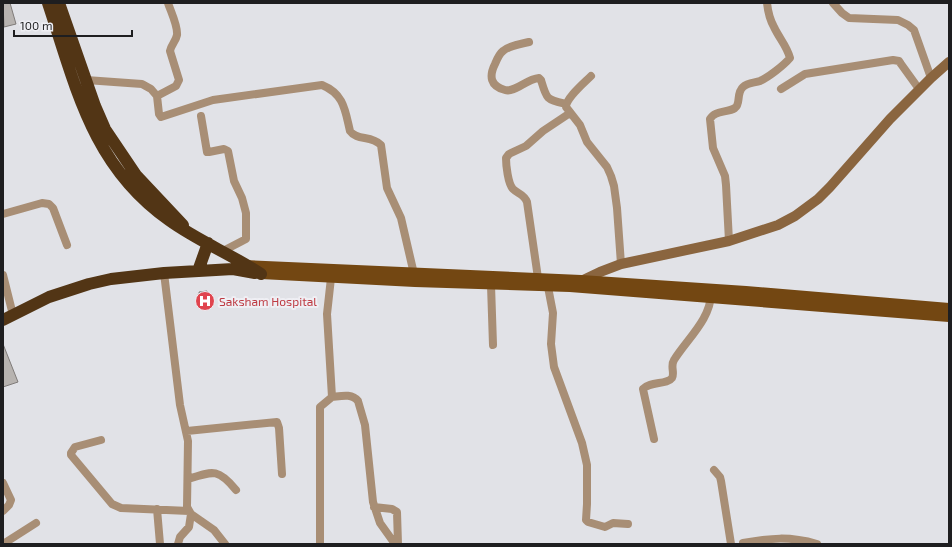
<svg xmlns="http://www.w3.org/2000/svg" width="952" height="547" viewBox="0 0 952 547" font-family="'Exo 2',sans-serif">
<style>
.building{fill:#b7b3b0;stroke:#7f7b79}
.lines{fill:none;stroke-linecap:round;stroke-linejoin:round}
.street{stroke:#a88e75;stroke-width:8}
.secondary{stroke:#8a653f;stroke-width:10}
.primary{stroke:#734712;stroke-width:10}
.highway{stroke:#523515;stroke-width:12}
.labels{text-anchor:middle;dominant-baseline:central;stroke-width:4;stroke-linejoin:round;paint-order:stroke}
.health-label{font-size:12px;fill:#be3a42;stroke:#efeff4;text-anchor:start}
</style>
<rect width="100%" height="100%" fill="#e1e2e7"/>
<path class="building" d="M 3,3 L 10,3 L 16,24 L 4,27 Z
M 207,291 L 210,306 L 201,307 L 199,292 Z
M 3,344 L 18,382 L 3,387 Z"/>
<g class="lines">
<path class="street" d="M 833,3 L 842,13 L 849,18 L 898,20 L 908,25 L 914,30 L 931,78
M 529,42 C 521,44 510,45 503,51 C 499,54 497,59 495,64 C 489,76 490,86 505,90 C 515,93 526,79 539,78 L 541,80 C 547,100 546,99 566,104
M 591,76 C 584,83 566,98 566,107 L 580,125 L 587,142 L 607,167 L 611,176 L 614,186 L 617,208 L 621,264
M 86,80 L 142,84 L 151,89 L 157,96 L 159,114 L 161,117 L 213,100 L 322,85 C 344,94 345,110 350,131 C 357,141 371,135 381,145 L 387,188 L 401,218 L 414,274
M 781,89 L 805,74 L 893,60 L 899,61 L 901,64 L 919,89
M 157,96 L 176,86 L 179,80 L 170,51 C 171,45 176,41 177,35 C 178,26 171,12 168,3
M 201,116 L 207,152 L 209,152 L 224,149 L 228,151 L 234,181 L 242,198 L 246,213 L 246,239 L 223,251
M 3,214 L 42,203 L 49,204 L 53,208 L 67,245
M 729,241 L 726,185 L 725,176 L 713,148 L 710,119 C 715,110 727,113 735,108 C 741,104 736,93 743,87 C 748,82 755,83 760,81 C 769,77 784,65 790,58 C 787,46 779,38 774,27 C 770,20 768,12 767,3
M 164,273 L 180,405 L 188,441 L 187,507 L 191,514 L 214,530 L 225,544
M 3,275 L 13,315
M 538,278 L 527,202 C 524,194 518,194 513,189 C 508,184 506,165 506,158 L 509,154 L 526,146 L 543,131 L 570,113
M 491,285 L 493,345
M 548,287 L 553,313 L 551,344 L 554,367 L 582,443 L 587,465 L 587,504 L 586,520 L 588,522 L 605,527 L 613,523 L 628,524
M 332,397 C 341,396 352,393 358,401 L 365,425 L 373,502 L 380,523 L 395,544
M 187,431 L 277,422 L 279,428 L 282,474
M 654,439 L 643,389 C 650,381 667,385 672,378 C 675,373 670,366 674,360 C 687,339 711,319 711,293
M 101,440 L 75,447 L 71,453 L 71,455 L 112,504 L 121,508 L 189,511
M 714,470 L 720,477 L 721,481 L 731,544
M 188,479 C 213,471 218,468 236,490
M 3,483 L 11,500 L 9,505 L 3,511
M 374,507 L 392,509 L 397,512 L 398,544
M 157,509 L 160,544
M 743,543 C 771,538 789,536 817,544
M 3,544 L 36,523
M 178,544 L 180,537 L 189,527 L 191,514
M 320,544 L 320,407 L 332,397 L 327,314 L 331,278"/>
<path class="secondary" d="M 579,282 L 600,272 L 621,264 L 729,241 L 778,225 L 795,216 L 818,199 L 830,187 L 890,119 L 931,78 L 949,62"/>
<path class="primary" d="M 244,265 L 581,280 L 746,291 L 949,308
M 261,274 L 415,282 L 570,287 L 949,317"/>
<path class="highway" d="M 48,3 C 76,87 92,166 169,220 C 198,241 231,254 261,274
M 59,3 L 95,106 L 105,129 L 136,175 L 183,225
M 198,271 L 208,243
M 3,320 L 49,297 L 89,284 L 111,279 L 164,273 L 233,269 L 255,273"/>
</g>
<defs>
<symbol id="hospital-disc" viewBox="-11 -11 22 22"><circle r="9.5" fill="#e0444e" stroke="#efeff4"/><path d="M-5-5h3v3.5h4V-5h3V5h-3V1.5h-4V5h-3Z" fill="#fff"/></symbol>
</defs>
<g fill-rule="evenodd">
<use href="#hospital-disc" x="194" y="290" width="22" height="22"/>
</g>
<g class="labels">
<g class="health-label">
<text x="219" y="301">Saksham Hospital</text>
</g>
</g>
<rect width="952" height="547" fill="none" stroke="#1e1e20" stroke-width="8"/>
<path d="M14 30v6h118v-6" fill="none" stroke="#1e1e20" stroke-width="2"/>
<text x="20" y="30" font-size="12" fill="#1e1e20" stroke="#efeff4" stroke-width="3" paint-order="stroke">100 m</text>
</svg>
